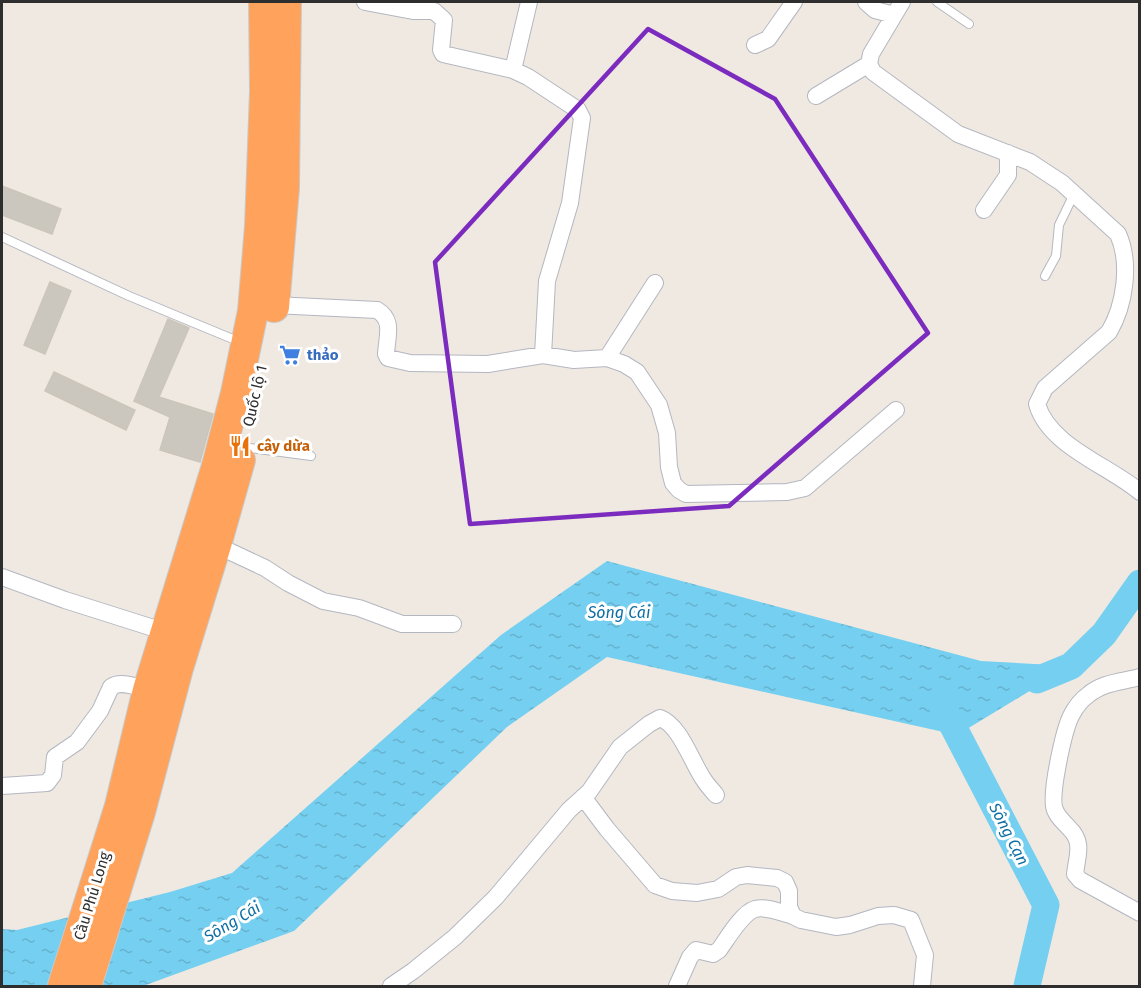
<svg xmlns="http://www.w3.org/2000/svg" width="1141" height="988" viewBox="0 0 1141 988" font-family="'Fira Sans',sans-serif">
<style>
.water{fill:url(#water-ripples)}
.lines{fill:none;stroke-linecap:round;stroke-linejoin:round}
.river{stroke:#75cff0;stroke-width:27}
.building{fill:#cbc7bf;stroke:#cbc5ba;stroke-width:1.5}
.lane-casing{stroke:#b4b7c1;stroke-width:10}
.street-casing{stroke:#b4b7c1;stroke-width:18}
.highway-casing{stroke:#c9c9c9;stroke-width:32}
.lane{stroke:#fff;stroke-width:8}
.street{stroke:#fff;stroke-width:16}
.highway{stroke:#ffa35c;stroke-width:30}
.marked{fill:none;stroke:#7b2cbf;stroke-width:4.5;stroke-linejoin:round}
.labels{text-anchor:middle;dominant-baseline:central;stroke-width:6;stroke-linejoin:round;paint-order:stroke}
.shop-label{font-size:15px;font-weight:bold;fill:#366cbe;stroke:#fff;text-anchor:start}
.street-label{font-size:15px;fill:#2e2e2e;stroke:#fff}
.food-label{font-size:15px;font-weight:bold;fill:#c56008;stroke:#fff;text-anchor:start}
.water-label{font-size:16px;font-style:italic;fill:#0d6fa3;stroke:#fff}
</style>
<defs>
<pattern id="water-ripples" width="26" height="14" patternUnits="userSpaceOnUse" patternTransform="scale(1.5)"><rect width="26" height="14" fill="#75cff0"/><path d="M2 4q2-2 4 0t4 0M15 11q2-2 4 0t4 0" fill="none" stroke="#66b2ce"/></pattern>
</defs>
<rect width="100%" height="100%" fill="#efe9e1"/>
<path class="water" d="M 607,561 L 981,661 L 1071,666 L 957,735 L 607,657 L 507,727 L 294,931 L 143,986 L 2,986 L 2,929 L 17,930 L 170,892 L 232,873 L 501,635 Z"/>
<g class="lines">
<path class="river" d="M 1037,680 L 1071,666 L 1104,634 L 1140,583
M 941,703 L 1046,905 L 1027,986"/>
</g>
<path class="building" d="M 2,186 L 61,209 L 52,234 L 2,215 Z
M 50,282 L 71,291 L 45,354 L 24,345 Z
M 168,319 L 189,328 L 159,397 L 213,414 L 200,462 L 160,450 L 170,417 L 134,401 Z
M 54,372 L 135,410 L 126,430 L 45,391 Z"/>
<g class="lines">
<defs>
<path id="lane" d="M 937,2 L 969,24
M 2,237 L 129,296 L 240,342
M 1045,276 L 1056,256 L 1059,225 L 1074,194
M 243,447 L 311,456"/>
<path id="street" d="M 365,2 L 413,11 L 434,11 L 444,20 L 441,50 L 443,54 L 513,70 L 528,77 L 578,110 L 582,118 L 570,203 L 547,281 L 543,355
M 866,2 L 875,10 L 894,15
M 902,2 L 871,54 L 869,64 L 873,72 L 958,134 L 1030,162 L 1062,183 L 1118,234 C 1131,263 1125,305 1109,332 L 1045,388 L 1037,404 C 1049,446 1108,465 1140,492
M 755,45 L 768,39 L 794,2
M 513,70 L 529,2
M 816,96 L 869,64
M 984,210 L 1008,175 L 1008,153
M 274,305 L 377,310 C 394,320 387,336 386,354 L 388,358 L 410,363 L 488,364 L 543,355 L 574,360 L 607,358 L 624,364 L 637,372 L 659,405 L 667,433 L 669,467 L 673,483 L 679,490 L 686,494 L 787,492 L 805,488 L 896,410
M 607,358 L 655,283
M 216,545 L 265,568 L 288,583 L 323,601 L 359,608 L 402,624 L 453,624
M 2,577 L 65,600 L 166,632
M 1140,677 C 1122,682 1103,682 1088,695 C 1081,700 1075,708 1071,716 C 1064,730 1049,796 1055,810 C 1058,818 1064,822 1069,828 C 1084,842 1077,856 1075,874 L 1080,880 L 1140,913
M 2,786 L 47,783 L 53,775 L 55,757 L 77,742 L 100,711 L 111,687 C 121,680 136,687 148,690
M 583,797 L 607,829 L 655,885 L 672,891 L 697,893 L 718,889 L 736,877 L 747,875 L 777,878 L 785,882 L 789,891 L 789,907 L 793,916 L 801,920 L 836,927 L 850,925 L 878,916 L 894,915 L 911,920 L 925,955 L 922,986
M 391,986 L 413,971 L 455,937 L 496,897 L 569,810 L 589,792 L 620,747 L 649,724 L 660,718 C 680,725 692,763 704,780 C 707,785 712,790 716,795
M 677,986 L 690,957 L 696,950 L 713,954 L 719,950 C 727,939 742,913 755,909 C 767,906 782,913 793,916"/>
<path id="highway" d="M 274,307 L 284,188 L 286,2
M 63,986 L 120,806 L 148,690 L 217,466 L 236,393 L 253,311 L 260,226 L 265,91 L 264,2
M 86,986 L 140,812 L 178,668 L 216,545 L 240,460"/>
</defs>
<use href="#lane" class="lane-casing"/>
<use href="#street" class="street-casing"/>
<use href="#highway" class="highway-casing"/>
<use href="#lane" class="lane"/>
<use href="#street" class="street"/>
<use href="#highway" class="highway"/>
</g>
<path class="marked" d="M 648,29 L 775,99 L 928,333 L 729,506 L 470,524 L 435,262 Z"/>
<defs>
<symbol id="supermarket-bare" viewBox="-9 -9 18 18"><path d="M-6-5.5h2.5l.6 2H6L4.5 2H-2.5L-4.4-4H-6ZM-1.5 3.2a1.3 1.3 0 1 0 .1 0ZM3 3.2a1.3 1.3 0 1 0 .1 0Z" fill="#3f7fe0" stroke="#fff" stroke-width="2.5" paint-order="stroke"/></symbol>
<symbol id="restaurant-bare" viewBox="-9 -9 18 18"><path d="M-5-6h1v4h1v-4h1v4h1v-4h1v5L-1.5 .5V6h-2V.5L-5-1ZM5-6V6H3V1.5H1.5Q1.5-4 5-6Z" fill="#e8710a" stroke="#fff" stroke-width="2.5" paint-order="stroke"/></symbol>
</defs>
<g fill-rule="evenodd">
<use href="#supermarket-bare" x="275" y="340" width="30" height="30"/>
<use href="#restaurant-bare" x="225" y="431" width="30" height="30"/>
</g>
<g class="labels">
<g class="shop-label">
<text x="307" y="355">thảo</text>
</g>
<g class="street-label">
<text transform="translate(255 396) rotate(-77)">Quốc lộ 1</text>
<text transform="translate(92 896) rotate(-73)">Cầu Phú Long</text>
</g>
<g class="food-label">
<text x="257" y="446">cây dừa</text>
</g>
<g class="water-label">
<text x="619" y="612">Sông Cái</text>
<text transform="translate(1009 834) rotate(63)">Sông Cạn</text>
<text transform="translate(232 922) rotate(-31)">Sông Cái</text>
</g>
</g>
<rect width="1141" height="988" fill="none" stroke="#2e2e2e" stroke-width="6"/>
</svg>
